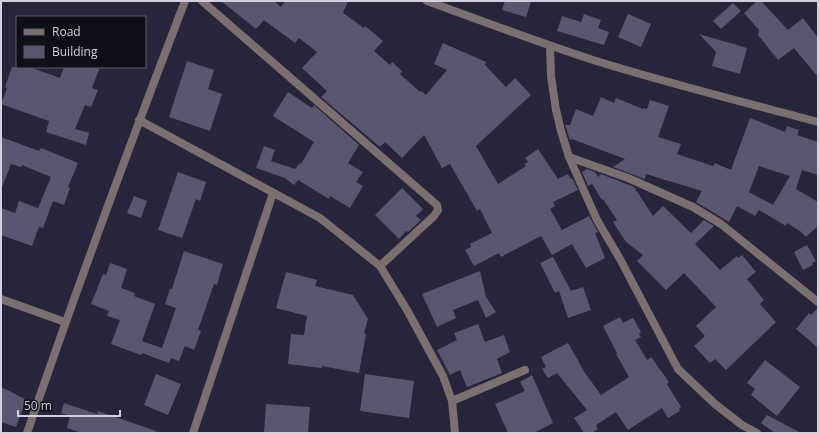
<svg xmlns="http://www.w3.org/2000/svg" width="819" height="434" viewBox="0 0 819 434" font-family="'Open Sans',sans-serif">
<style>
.building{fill:#59576f;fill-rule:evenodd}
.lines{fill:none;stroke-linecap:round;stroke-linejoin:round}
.minor{stroke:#7c6f71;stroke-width:8}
</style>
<rect width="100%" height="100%" fill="#27253a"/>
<path class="building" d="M 221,1 L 274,1 L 281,7 L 285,1 L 348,1 L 343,13 L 364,28 L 365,26 L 383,41 L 374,51 L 390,65 L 392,62 L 402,71 L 400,74 L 420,92 L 421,91 L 426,95 L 447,70 L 434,64 L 443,43 L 486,62 L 485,65 L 506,87 L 515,78 L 531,95 L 476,146 L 498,184 L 526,166 L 524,164 L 528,162 L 525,158 L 538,149 L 558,179 L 568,174 L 571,179 L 572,178 L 578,190 L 553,202 L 555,206 L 550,209 L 562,230 L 589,216 L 598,232 L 595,233 L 605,258 L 586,268 L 572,244 L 552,255 L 541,236 L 501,257 L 499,253 L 474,266 L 465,250 L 471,247 L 470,244 L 492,233 L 480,209 L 477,211 L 450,164 L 442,168 L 424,135 L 402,158 L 385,142 L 380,147 L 321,97 L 327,91 L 302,68 L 317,52 L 299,38 L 295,43 L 264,20 L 256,29 Z
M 505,1 L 531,1 L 526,17 L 502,10 Z
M 757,1 L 761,1 L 788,30 L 803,18 L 818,38 L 818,77 L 794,48 L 778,60 L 758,35 L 759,30 L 744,13 Z
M 733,3 L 741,11 L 721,29 L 713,21 Z
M 584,14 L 601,20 L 598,28 L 609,32 L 604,45 L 557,31 L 562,16 L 581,22 Z
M 628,14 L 651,24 L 641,47 L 618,37 Z
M 699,34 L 747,48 L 740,74 L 712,66 L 716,52 Z
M 187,61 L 214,70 L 208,89 L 222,94 L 210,131 L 169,117 Z
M 12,67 L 29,67 L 60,78 L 64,67 L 100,67 L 92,88 L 98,90 L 91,107 L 85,105 L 75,129 L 89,133 L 86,145 L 46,132 L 49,121 L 1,104 L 7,88 L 5,87 Z
M 288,92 L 312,108 L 314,105 L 359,145 L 348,163 L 363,172 L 356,182 L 363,186 L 350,208 L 330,196 L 329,199 L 298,180 L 294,185 L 285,178 L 256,168 L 264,146 L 275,150 L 271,161 L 295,169 L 300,163 L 301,164 L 314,142 L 273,116 Z
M 601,97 L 614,103 L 616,98 L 643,109 L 643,108 L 647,109 L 650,100 L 669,106 L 658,137 L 681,144 L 677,154 L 713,166 L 715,163 L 731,170 L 750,118 L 785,132 L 787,126 L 799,130 L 797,135 L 818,142 L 818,175 L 802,170 L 796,189 L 818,202 L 818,226 L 806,237 L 800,231 L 787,223 L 786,226 L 759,210 L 755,216 L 737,206 L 729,222 L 696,202 L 702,191 L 646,174 L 645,179 L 613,167 L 625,159 L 572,139 L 570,140 L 565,125 L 570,125 L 576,109 L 593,116 ZM 759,166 L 790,176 L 773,205 L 749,192 Z
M 1,137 L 39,151 L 41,148 L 78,163 L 68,187 L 70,188 L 64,205 L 53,201 L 43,228 L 39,227 L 32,246 L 1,235 L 1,208 L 15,213 L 19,201 L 38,208 L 51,177 L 22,165 L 21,167 L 11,164 L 2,187 L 1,186 Z
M 587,169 L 595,172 L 598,177 L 601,174 L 634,187 L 653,216 L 663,206 L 691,233 L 704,220 L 714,226 L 695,244 L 720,270 L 737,256 L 738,258 L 742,255 L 756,272 L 747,279 L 764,300 L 760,304 L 776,322 L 726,370 L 715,359 L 710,363 L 694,346 L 705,336 L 696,326 L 716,307 L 684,273 L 666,290 L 637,261 L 643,255 L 626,242 L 613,222 L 617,220 L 603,199 L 602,200 L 592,184 L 588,186 L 582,172 Z
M 178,172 L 206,182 L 200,201 L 196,199 L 182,238 L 158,230 Z
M 402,188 L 423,209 L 416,216 L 421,220 L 408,232 L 406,231 L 399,239 L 375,215 Z
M 134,196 L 147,201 L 141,218 L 127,213 Z
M 807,245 L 816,261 L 812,263 L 813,265 L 803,270 L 794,252 Z
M 184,251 L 223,264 L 217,285 L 214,284 L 198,330 L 201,331 L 194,350 L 185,346 L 179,361 L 171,358 L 169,363 L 142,353 L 141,355 L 111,344 L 120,320 L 107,316 L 109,311 L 91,304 L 103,274 L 106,275 L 110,263 L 127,269 L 121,288 L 135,293 L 134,296 L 155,304 L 142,341 L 162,348 L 176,308 L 165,304 L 170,289 L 172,289 Z
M 553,257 L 571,291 L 583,287 L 591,310 L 568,318 L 559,291 L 555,293 L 540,263 Z
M 480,271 L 486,297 L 496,312 L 486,318 L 478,300 L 453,310 L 456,318 L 437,327 L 422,294 Z
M 286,272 L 317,280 L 315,286 L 353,295 L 368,319 L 364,333 L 366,334 L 359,373 L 322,366 L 322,368 L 288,364 L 291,334 L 304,335 L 307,316 L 276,308 Z
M 818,308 L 818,348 L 796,329 L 809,313 L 811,315 Z
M 620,317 L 623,323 L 633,318 L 641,332 L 639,334 L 641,337 L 635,340 L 647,360 L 651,357 L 669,382 L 667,384 L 681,407 L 679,409 L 680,411 L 668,418 L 662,408 L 628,430 L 616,412 L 596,425 L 598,429 L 592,433 L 584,433 L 574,418 L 587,410 L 557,373 L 548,378 L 542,369 L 546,367 L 541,357 L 568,343 L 585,373 L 601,395 L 629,377 L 616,354 L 617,353 L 603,326 Z
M 478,324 L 485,342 L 504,335 L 510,352 L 497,359 L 502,373 L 467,387 L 460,370 L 450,375 L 437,350 L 457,340 L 454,333 Z
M 765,360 L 800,387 L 777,416 L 751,395 L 755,389 L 747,383 Z
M 156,374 L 181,384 L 168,415 L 144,405 Z
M 365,374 L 414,381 L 409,418 L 360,411 Z
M 532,375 L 553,423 L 534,433 L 508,433 L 495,404 L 525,391 L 520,382 Z
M 1,387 L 25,399 L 24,402 L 25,403 L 16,427 L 1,422 Z
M 64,403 L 97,414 L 98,411 L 156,431 L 156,433 L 82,433 L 67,428 L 70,416 L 61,413 Z
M 266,404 L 310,407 L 308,433 L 264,432 Z
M 767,415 L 801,433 L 775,433 L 761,423 Z"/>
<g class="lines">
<path class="minor" d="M 202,1 L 437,205 L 438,210 L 434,216 L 380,266
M 427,1 C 482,21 537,42 593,60 C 667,83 743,102 818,122
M 550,46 L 551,76 L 556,110 L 561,131 L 569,157 L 597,220 L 620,259 L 678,369 L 715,404 L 742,425 L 757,433
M 139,120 L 320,218 L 380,266 L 407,310 L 443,376 L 452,401 L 455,433
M 569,157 L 628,178 L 693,207 L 721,224 L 818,302
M 1,299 L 65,322
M 452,401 L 525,370
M 27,433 C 77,288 130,144 185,1
M 193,433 L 273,193"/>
</g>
<rect width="819" height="434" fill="none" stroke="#d1d0de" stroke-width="4"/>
<rect x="16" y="16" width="130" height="52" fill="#100f19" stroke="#5d5c68"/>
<rect x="24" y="29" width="20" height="6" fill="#7c6f71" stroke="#5d5c68"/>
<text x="52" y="36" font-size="12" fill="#d1d0de">Road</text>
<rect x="24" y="46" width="20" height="12" fill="#59576f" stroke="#5d5c68"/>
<text x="52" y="56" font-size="12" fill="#d1d0de">Building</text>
<path d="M18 410v6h102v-6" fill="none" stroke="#d1d0de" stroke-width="2"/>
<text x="24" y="410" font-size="12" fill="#d1d0de" stroke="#100f19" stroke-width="3" paint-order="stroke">50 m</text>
</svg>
